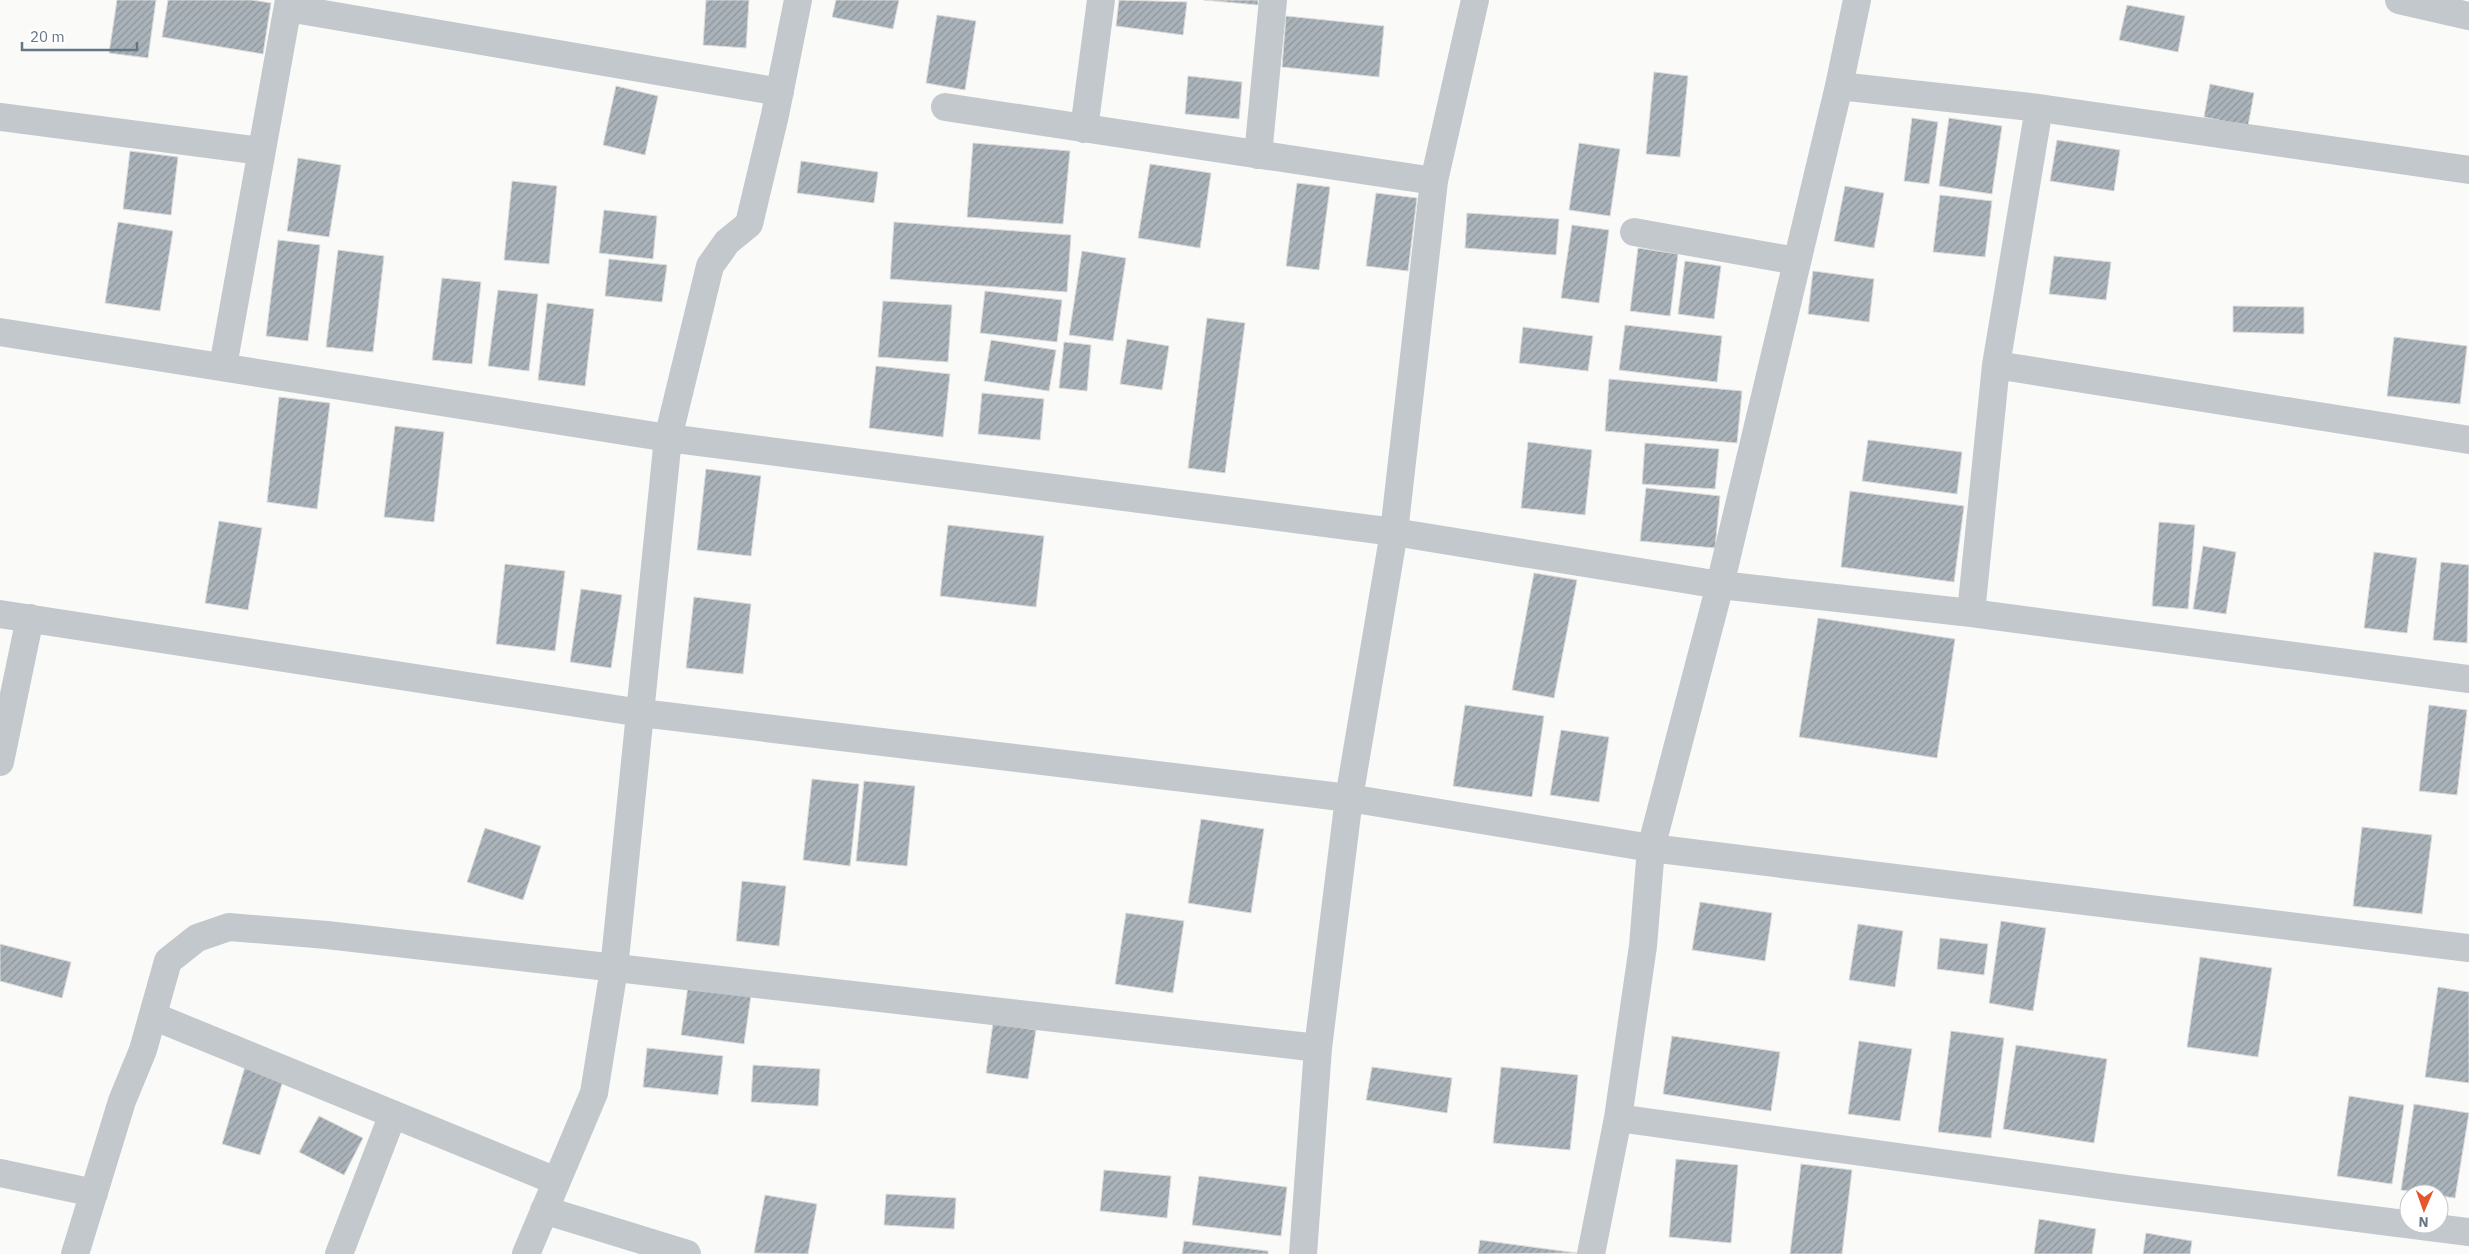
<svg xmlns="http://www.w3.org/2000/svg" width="2469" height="1254" viewBox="0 0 2469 1254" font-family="'IBM Plex Sans',sans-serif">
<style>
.building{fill:url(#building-hatch);stroke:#dcdcda}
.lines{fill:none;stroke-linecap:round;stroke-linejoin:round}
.minor{stroke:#c3c8cc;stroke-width:28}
</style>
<defs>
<pattern id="building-hatch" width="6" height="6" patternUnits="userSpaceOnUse" patternTransform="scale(1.25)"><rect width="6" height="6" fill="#aab3b9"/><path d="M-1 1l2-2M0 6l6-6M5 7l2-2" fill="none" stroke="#8e969c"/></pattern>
</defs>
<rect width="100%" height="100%" fill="#fafaf8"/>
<path class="building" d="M 117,0 L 156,0 L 148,58 L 109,53 Z
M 168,0 L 252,0 L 271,3 L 263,54 L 162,37 Z
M 706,0 L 749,0 L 746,48 L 703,45 Z
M 836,0 L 899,0 L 893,29 L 832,17 Z
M 1119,0 L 1187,2 L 1183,35 L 1116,26 Z
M 1204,0 L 1258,0 L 1258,5 Z
M 2127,5 L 2185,16 L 2178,52 L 2119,40 Z
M 937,15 L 976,21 L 965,90 L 926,83 Z
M 1286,16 L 1384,26 L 1379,77 L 1282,67 Z
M 1654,72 L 1688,76 L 1680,157 L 1646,154 Z
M 1188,76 L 1242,82 L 1239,119 L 1185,114 Z
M 2210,84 L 2254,93 L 2248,126 L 2204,117 Z
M 616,86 L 658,96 L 645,155 L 603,145 Z
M 1912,118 L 1938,122 L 1929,184 L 1904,181 Z
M 1949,118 L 2002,126 L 1992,194 L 1939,186 Z
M 2057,140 L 2120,150 L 2114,191 L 2050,181 Z
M 973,143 L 1070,151 L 1063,224 L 967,217 Z
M 1579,143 L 1620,149 L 1610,216 L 1569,210 Z
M 130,151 L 178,157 L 171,215 L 123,209 Z
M 298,158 L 341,165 L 329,237 L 287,231 Z
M 801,161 L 878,172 L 874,203 L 797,193 Z
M 1150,164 L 1211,173 L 1200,248 L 1138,238 Z
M 512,181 L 557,186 L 549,264 L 504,260 Z
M 1297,183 L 1330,187 L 1319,270 L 1286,266 Z
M 1845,186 L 1884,193 L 1874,248 L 1834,241 Z
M 1376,193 L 1417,198 L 1408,271 L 1366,266 Z
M 1940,195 L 1992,201 L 1985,257 L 1933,252 Z
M 604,210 L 657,216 L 653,259 L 599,253 Z
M 1467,213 L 1559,219 L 1556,255 L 1465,248 Z
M 118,222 L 173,231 L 160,311 L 105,303 Z
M 894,222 L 1071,235 L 1067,292 L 890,279 Z
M 1572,225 L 1609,230 L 1599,303 L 1561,298 Z
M 278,240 L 320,245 L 308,341 L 266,336 Z
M 1638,248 L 1678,254 L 1670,316 L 1630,311 Z
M 338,250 L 384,256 L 373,352 L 326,347 Z
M 1082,251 L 1126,258 L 1113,341 L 1069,335 Z
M 2054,256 L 2111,262 L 2106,300 L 2049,294 Z
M 609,259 L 667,265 L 662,302 L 605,296 Z
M 1685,261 L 1721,266 L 1714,319 L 1678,314 Z
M 1813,271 L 1874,279 L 1869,322 L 1808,314 Z
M 442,278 L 481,282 L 472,364 L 432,360 Z
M 498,290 L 538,294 L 529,371 L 488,366 Z
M 985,291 L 1062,300 L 1057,342 L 980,333 Z
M 883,301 L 952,305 L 948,362 L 878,357 Z
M 547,303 L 594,309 L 585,386 L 538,380 Z
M 2233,306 L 2304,307 L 2304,334 L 2233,332 Z
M 1207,318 L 1245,323 L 1225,473 L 1188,468 Z
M 1625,325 L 1722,336 L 1717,382 L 1619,370 Z
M 1523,327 L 1593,336 L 1588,371 L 1519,363 Z
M 2394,337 L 2467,346 L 2460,404 L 2387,396 Z
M 1127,339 L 1169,346 L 1162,390 L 1120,384 Z
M 991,340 L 1056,350 L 1049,391 L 984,381 Z
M 1064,342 L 1091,345 L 1087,391 L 1059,388 Z
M 876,366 L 950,374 L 943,437 L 869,428 Z
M 1609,379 L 1742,391 L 1737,443 L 1605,431 Z
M 982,393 L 1044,399 L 1040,440 L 978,434 Z
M 279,397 L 330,403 L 317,509 L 267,502 Z
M 395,426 L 444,432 L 434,522 L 384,517 Z
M 1868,440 L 1962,452 L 1957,494 L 1862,481 Z
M 1528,442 L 1592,450 L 1585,515 L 1521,508 Z
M 1645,443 L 1719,449 L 1715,489 L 1642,484 Z
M 706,469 L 761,476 L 751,556 L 697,550 Z
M 1646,488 L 1720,496 L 1715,548 L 1640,541 Z
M 1850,491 L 1964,506 L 1954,582 L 1841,567 Z
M 219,521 L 262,528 L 248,610 L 205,603 Z
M 2159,522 L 2195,525 L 2188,609 L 2152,606 Z
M 948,525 L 1044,536 L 1036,607 L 940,596 Z
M 2203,546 L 2236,552 L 2226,614 L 2193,609 Z
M 2374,552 L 2417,558 L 2407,633 L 2364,628 Z
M 2441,562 L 2469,565 L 2467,643 L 2433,640 Z
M 505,564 L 565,571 L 555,651 L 496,644 Z
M 1534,573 L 1577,580 L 1554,698 L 1512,690 Z
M 581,589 L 622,595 L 611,668 L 570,662 Z
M 694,597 L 751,604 L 743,674 L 686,668 Z
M 1818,618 L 1955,639 L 1937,758 L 1799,737 Z
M 1465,705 L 1544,716 L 1532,797 L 1453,786 Z
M 2429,705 L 2467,710 L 2457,795 L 2419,791 Z
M 1561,730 L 1609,737 L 1599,802 L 1550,795 Z
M 812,779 L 859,784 L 850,866 L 803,860 Z
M 864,781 L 915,786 L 907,866 L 856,861 Z
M 1201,819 L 1264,829 L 1251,913 L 1188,903 Z
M 2362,827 L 2432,835 L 2422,914 L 2353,906 Z
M 485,828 L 541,846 L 523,900 L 467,882 Z
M 742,881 L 786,886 L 779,946 L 736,941 Z
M 1700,902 L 1772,913 L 1765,961 L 1692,950 Z
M 1126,913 L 1184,921 L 1173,993 L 1115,984 Z
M 2001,921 L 2046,928 L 2033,1011 L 1989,1003 Z
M 1858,924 L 1903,931 L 1895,987 L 1849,980 Z
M 1940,938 L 1988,944 L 1984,975 L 1937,969 Z
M 0,944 L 71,962 L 62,998 L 0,981 Z
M 2200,957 L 2272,968 L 2258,1057 L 2187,1047 Z
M 688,986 L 751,995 L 744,1044 L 681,1035 Z
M 2438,987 L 2469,992 L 2469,1083 L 2425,1077 Z
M 993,1023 L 1036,1030 L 1028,1079 L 986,1073 Z
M 1951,1031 L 2004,1038 L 1991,1138 L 1938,1132 Z
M 1672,1036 L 1780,1052 L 1771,1111 L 1663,1094 Z
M 1859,1041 L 1912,1049 L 1900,1121 L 1848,1114 Z
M 2016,1045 L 2107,1059 L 2094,1143 L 2003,1129 Z
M 647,1048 L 723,1056 L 718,1095 L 643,1087 Z
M 247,1060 L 286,1071 L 260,1155 L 222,1144 Z
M 753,1065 L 820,1069 L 818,1106 L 751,1102 Z
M 1372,1067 L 1452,1078 L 1447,1113 L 1366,1100 Z
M 1501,1067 L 1578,1075 L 1570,1150 L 1493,1143 Z
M 2349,1096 L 2404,1105 L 2392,1184 L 2337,1176 Z
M 2414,1104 L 2469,1113 L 2455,1198 L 2401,1190 Z
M 319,1116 L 363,1138 L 344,1175 L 299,1152 Z
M 1676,1159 L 1738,1165 L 1731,1243 L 1669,1237 Z
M 1801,1164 L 1852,1170 L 1842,1254 L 1790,1254 Z
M 1104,1170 L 1171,1176 L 1167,1218 L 1100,1211 Z
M 1199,1176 L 1287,1187 L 1281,1236 L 1192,1225 Z
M 886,1194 L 956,1198 L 954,1229 L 884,1225 Z
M 765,1195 L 817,1204 L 808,1254 L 754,1253 Z
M 2039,1219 L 2096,1229 L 2092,1254 L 2034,1254 Z
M 2146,1233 L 2192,1241 L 2190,1254 L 2143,1254 Z
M 1480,1240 L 1577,1253 L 1478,1254 Z
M 1184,1241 L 1268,1251 L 1268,1254 L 1182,1254 Z"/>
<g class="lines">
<path class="minor" d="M 1857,0 L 1839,86 L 1720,585 L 1651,848 L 1643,946 L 1618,1118 L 2128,1189 L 2469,1232
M 2399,0 L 2469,16
M 288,8 L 780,92
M 1839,86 L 2039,108 L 2469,170
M 945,107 L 1434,181
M 0,117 L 261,151
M 1084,129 L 1101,0
M 1258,155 L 1273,0
M 1634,232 L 1796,261
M 0,332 L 668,438 L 1394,532 L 1720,585 L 1971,613 L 2469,679
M 1996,365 L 2039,108
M 223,366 L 289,0
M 1971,613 L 1996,365 L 2469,440
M 0,614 L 641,713 L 1349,798 L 1651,848 L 2469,948
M 0,762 L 30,618
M 153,1016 L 556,1181
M 0,1173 L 94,1193
M 544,1210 L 687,1254
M 75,1254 L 122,1101 L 143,1050 L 168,961 L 197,938 L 229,927 L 327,935 L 1318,1048
M 339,1254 L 393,1114
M 526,1254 L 594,1093 L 614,969 L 668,438 L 710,266 L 727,242 L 749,224 L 775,115 L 798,0
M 1303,1254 L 1318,1048 L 1349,798 L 1394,532 L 1434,181 L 1475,0
M 1591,1254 L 1618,1118"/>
</g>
<g transform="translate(2424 1209) rotate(182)"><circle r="24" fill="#ffffff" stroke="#c1c8cd"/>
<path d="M0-4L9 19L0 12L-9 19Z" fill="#e4572e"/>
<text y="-8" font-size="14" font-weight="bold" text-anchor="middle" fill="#657683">N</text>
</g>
<path d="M22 42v8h115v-8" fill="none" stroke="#657683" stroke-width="2.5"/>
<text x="30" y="42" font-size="15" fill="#657683" stroke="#ffffff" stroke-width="4" paint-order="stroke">20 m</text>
</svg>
